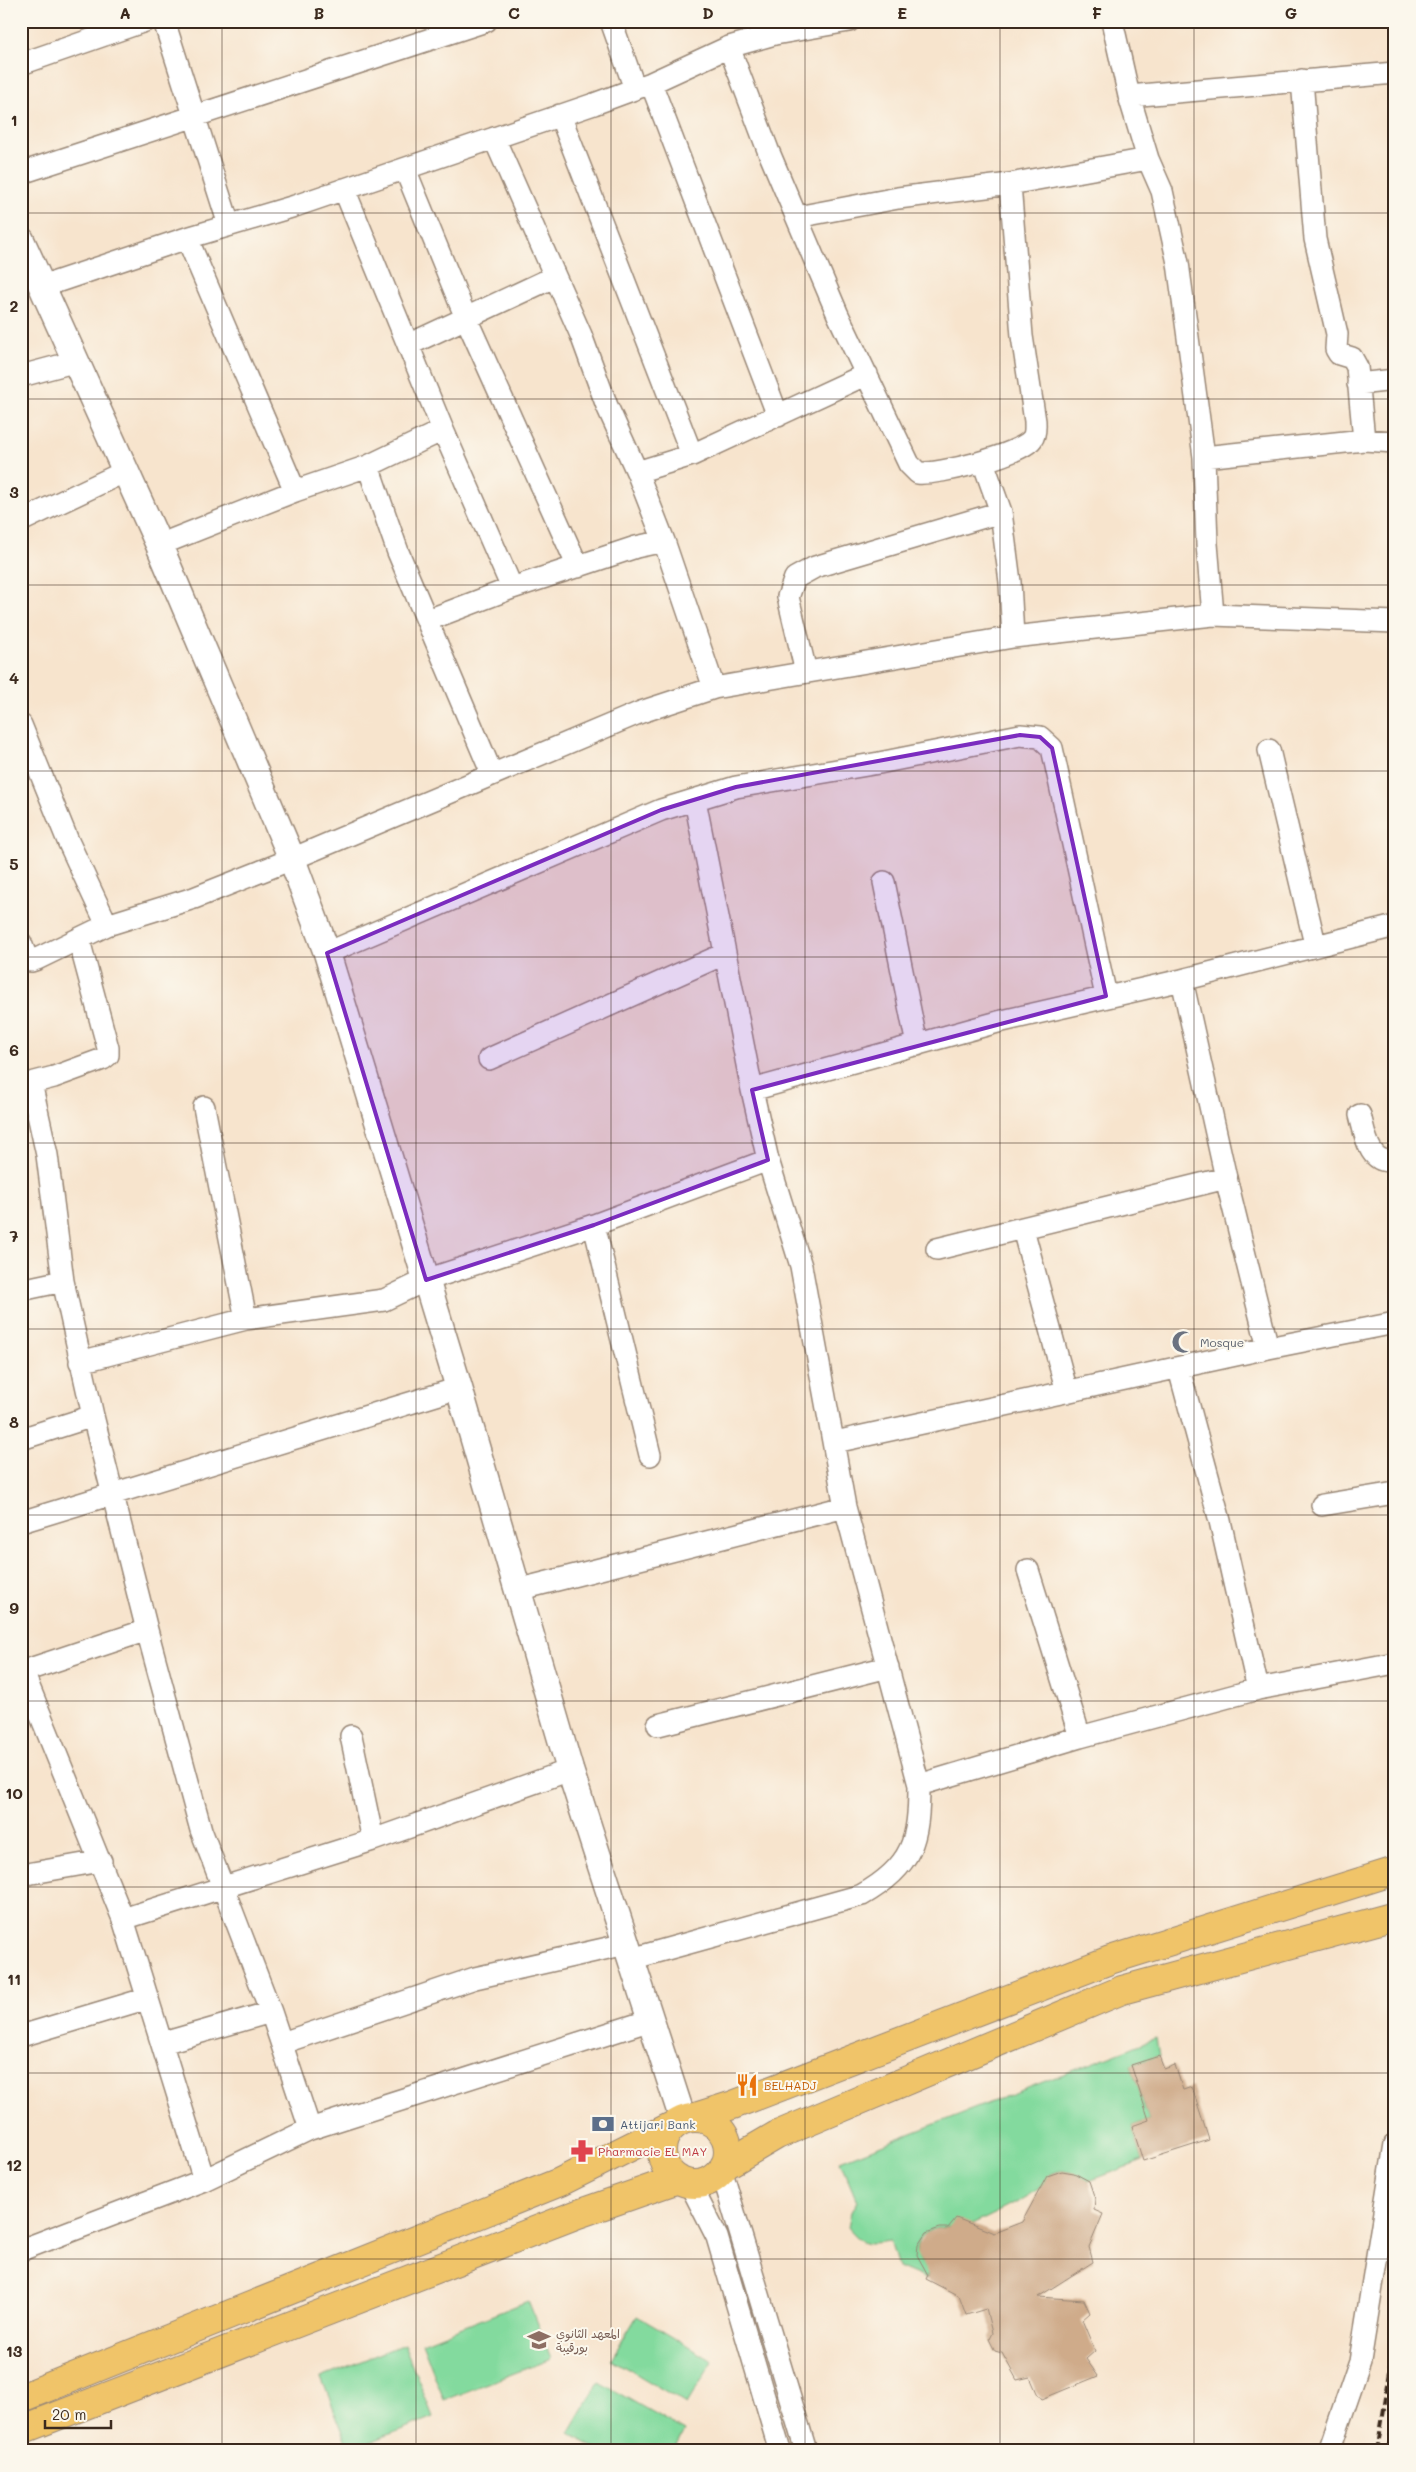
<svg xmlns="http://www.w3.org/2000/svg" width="1416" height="2472" viewBox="0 0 1416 2472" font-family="Mali,'Playpen Sans Arabic',sans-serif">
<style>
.green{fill:#83da9e;stroke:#5f825e}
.building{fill:#cfab8a}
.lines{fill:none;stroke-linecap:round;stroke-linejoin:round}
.minor-casing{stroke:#998776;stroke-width:24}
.tertiary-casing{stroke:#998776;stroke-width:29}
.primary-casing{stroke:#998776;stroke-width:30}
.minor{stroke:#fff;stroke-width:21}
.tertiary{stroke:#fff;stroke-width:26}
.primary{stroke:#f0c469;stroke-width:28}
.rail{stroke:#3b2a1e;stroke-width:4;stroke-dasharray:8 4;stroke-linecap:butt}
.marked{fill:#7b2cbf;fill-opacity:0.2;stroke:#7b2cbf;stroke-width:4;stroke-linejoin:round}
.grid{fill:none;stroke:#3b2a1e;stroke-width:1;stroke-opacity:0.55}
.labels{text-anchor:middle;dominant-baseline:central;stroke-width:4;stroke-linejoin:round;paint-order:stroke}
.worship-label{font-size:12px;fill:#5b616d;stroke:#fbf7ec;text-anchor:start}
.food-label{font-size:12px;fill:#c56008;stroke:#fbf7ec;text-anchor:start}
.service-label{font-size:12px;fill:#4e5e75;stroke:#fbf7ec;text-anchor:start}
.health-label{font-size:12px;fill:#be3a42;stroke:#fbf7ec;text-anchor:start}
.education-label{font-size:12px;fill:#785e54;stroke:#fbf7ec;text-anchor:start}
.neatline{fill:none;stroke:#3b2a1e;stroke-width:2}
.grid-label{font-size:16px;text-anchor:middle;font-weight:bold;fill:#3b2a1e}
</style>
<rect width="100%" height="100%" fill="#fbf7ec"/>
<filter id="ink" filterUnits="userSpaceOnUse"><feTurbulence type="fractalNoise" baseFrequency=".02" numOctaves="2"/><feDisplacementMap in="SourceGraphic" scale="10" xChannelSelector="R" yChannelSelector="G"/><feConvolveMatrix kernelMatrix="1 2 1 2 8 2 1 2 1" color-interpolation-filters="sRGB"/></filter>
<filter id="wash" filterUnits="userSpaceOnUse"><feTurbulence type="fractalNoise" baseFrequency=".0096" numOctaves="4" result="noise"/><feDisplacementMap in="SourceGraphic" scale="20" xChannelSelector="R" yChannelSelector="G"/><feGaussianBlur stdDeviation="1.12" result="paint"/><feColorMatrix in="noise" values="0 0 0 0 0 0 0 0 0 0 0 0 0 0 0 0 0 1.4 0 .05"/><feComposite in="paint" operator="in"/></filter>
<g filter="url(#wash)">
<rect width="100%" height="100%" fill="#f7e4cd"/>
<path class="green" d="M 1156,2038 L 1159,2056 L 1131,2065 L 1149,2120 L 1132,2126 L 1143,2161 L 1089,2181 C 1080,2177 1070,2170 1060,2171 C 1044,2174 1047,2183 1037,2190 C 1019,2203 996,2213 976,2223 C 962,2231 942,2223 927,2232 C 914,2241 916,2255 923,2266 L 930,2269 L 926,2279 L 898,2267 L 890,2241 C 868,2244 862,2246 848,2228 L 851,2212 L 857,2201 L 840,2161 Z
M 528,2301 L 551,2359 L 444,2400 L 422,2343 Z
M 637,2316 L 713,2361 L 687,2404 L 611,2359 Z
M 404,2344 L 433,2417 L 350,2450 L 321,2377 Z
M 599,2382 L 685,2431 L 674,2451 L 600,2451 L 569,2433 Z"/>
<g id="blocks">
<path class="building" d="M 1159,2056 L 1164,2069 L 1175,2065 L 1183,2090 L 1192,2087 L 1209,2140 L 1143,2161 L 1132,2126 L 1149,2120 L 1131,2065 Z
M 1062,2171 L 1074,2173 L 1089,2181 L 1095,2199 L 1094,2210 L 1103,2214 L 1089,2247 L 1093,2262 L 1038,2297 L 1084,2300 L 1090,2313 L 1082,2320 L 1095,2351 L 1086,2359 L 1098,2376 L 1042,2399 L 1037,2393 L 1030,2377 L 1017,2380 L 1002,2353 L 995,2351 L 989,2339 L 992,2333 L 986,2309 L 966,2315 L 959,2296 L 926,2279 L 928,2275 L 917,2255 L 918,2245 L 926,2233 L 940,2228 L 948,2228 L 956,2218 L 994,2233 L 1022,2222 L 1047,2176 Z"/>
</g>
</g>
<g filter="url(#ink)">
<use href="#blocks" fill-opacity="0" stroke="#998776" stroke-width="1"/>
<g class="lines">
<defs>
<path id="minor" d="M 164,21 L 229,225
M 611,21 L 635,89
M 1112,21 L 1129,96 L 1148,159 L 1162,191 L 1178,263 L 1204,457 L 1207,544 L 1213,615
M 729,47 L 768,150 L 838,315 L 909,464 L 918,473 C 938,475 1020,455 1032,439 C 1036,434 1035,426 1035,421 L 1022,336 L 1010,184
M 21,64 L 145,21
M 1302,80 L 1315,239 L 1337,334 L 1336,349 L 1339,354 L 1352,358 L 1357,367 L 1364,440
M 651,83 L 778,416
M 1129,96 L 1395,73
M 560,115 L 692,455
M 494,138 L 581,335 L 607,406 L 637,472 L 664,541 L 714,688
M 405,169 L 466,318 L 578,567
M 21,173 L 486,21
M 344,189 L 443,430 L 512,588
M 797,217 L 898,198 L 1010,184 L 1148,159
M 187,238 L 295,491
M 41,287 L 187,238 L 295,206 L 594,104 L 651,83 L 729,47 L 775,34 L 849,21
M 408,345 L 554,277
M 21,376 L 77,361
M 1358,384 L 1395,380
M 1204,457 L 1364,440 L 1395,442
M 983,462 L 1001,512 L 1010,582 L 1013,637
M 368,466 L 398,552 L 492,774
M 637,472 L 692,455 L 867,374
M 21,521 L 126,471
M 159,545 L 295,491 L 368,466 L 443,430
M 428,620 L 512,588 L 636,547 L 664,541
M 806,672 L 788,597 L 795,578 L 815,567 L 1001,512
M 21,725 L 68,841 L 107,925
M 1269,750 L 1315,944
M 884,882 L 917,1045
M 79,940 L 108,1048 L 108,1055 L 103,1059 L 54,1077 L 31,1083 L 47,1155 L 63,1281 L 93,1416 L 147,1630 L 201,1830 L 271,2012 L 310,2129
M 21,943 L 27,959 L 31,961 L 37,959 L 107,925 L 194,898 L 292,859 L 641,712 L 714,688 L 1013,637 L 1213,615 L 1395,622
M 327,953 L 661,810 L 736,787 L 879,763 L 1020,735 L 1040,737 L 1052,748 L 1106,996
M 1182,980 L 1226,1178 L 1268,1348
M 489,1059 L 724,954
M 752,1090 L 998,1022 L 1182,980 L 1395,926
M 204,1107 L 246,1319
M 1360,1115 C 1365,1133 1368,1166 1395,1160
M 594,1225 L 650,1455
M 1023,1229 L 1067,1392
M 937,1249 L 1226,1178
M 21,1290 L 63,1281
M 80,1362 L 246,1319 L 384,1300 L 426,1280 L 594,1225 L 768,1160
M 1179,1369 L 1220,1521 L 1258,1689
M 21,1439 L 93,1416
M 835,1442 L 1268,1348 L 1395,1323
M 1322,1505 L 1395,1493
M 21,1522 L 459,1388
M 1028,1570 L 1080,1737
M 517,1590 L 845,1507
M 21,1672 L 147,1630
M 23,1672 L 123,1919 L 204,2180
M 658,1725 L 888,1667
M 351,1736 L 373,1840
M 919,1785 L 1080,1737 L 1258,1689 L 1395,1663
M 21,1875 L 101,1861
M 123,1919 L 373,1840 L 570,1770
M 631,1959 L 862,1895 C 913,1866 919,1840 919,1785 L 845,1507 L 801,1266 L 768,1160 L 752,1090 L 695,800
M 21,2036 L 148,1998
M 163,2043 L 271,2012
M 282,2043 L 475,1978 L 626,1944
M 721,2169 L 806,2451
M 690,2184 L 717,2237 L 780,2451
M 21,2250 L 204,2180 L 310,2129 L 651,2020
M 1329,2451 L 1360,2361 L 1395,2144"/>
<path id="tertiary" d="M 21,240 L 159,545 L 292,859 L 327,953 L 459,1388 L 570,1770 L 683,2120"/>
<path id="primary" d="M 692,2118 L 733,2105 L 1110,1960 L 1395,1871
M662 2151a33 33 0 1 1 66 0a33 33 0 1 1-66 0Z
M 724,2166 L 777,2135 L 1122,1990 L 1395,1916
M 21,2398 L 560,2182 L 674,2125
M 21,2430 L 578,2214 L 678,2179"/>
</defs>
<use href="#minor" class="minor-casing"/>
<use href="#tertiary" class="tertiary-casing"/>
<use href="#primary" class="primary-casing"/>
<use href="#minor" class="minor"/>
<use href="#tertiary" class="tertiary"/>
<use href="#primary" class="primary"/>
<path class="rail" d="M 1377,2451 L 1395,2342
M 1388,2451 L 1395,2412"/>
</g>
</g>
<path class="marked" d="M 1020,735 L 1040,737 L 1052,748 L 1106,996 L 752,1090 L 768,1160 L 594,1225 L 426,1280 L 327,953 L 661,810 L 736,787 Z"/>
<path class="grid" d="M 222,21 L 222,2451M 416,21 L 416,2451M 611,21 L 611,2451M 805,21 L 805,2451M 1000,21 L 1000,2451M 1194,21 L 1194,2451M 21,213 L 1395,213M 21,399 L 1395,399M 21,585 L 1395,585M 21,771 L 1395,771M 21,957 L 1395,957M 21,1143 L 1395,1143M 21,1329 L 1395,1329M 21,1515 L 1395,1515M 21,1701 L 1395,1701M 21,1887 L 1395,1887M 21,2073 L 1395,2073M 21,2259 L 1395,2259"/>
<defs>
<symbol id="mosque-bare" viewBox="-9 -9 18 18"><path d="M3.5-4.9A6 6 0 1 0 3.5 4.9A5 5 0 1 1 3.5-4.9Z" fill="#6b7280" stroke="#fbf7ec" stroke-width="2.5" paint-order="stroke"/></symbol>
<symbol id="restaurant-bare" viewBox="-9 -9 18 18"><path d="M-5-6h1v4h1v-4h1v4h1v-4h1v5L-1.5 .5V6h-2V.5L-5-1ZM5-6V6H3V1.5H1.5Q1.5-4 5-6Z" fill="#e8710a" stroke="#fbf7ec" stroke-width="2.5" paint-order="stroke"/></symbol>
<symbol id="bank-bare" viewBox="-9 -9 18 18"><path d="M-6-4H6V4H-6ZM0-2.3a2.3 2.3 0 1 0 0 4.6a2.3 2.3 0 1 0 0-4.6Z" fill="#5c6f8a" stroke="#fbf7ec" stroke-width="2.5" paint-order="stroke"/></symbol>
<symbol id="pharmacy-bare" viewBox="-9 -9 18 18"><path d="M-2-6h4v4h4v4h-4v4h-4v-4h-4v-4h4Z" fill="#e0444e" stroke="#fbf7ec" stroke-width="2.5" paint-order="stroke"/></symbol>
<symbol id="school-bare" viewBox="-9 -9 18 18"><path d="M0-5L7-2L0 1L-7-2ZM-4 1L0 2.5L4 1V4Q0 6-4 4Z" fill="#8d6e63" stroke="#fbf7ec" stroke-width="2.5" paint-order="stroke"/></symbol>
</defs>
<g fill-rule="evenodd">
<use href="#mosque-bare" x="1167" y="1326" width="32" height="32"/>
<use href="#restaurant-bare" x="731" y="2069" width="32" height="32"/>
<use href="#bank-bare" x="587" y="2108" width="32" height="32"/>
<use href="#pharmacy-bare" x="566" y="2135" width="32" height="32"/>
<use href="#school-bare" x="523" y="2324" width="32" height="32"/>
</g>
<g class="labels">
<g class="worship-label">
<text x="1200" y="1342">Mosque</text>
</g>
<g class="food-label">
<text x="764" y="2085">BELHADJ</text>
</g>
<g class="service-label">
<text x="620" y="2124">Attijari Bank</text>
</g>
<g class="health-label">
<text x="598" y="2151">Pharmacie EL MAY</text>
</g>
<g class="education-label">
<text x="556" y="2333">المعهد الثانوي<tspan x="556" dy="14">بورقيبة</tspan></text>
</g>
</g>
<rect width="1416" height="2472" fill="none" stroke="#fbf7ec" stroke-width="55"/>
<path d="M45 2420v8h66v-8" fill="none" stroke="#3b2a1e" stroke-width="2.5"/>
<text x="52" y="2420" font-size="15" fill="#3b2a1e" stroke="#fbf7ec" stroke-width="4" paint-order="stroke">20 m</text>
<rect x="28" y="28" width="1360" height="2416" class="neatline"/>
<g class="grid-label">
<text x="125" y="19">A</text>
<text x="319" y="19">B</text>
<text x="514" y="19">C</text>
<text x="708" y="19">D</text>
<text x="902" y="19">E</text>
<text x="1097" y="19">F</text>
<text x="1291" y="19">G</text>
<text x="14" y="126">1</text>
<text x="14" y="312">2</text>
<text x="14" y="498">3</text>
<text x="14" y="684">4</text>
<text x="14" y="870">5</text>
<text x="14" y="1056">6</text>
<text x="14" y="1242">7</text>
<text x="14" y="1428">8</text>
<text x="14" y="1614">9</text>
<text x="14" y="1799">10</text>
<text x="14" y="1985">11</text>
<text x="14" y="2171">12</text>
<text x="14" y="2357">13</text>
</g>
</svg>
